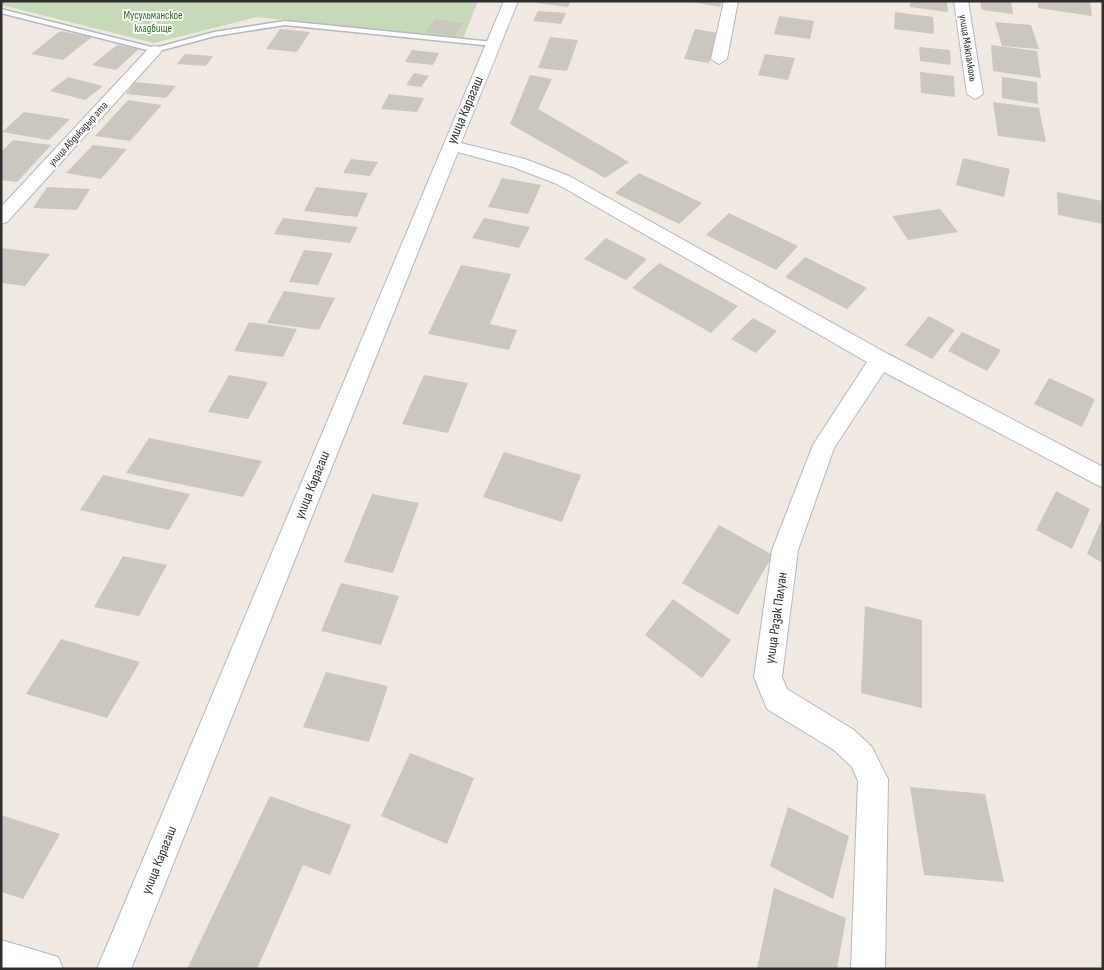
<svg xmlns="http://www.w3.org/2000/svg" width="1104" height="970" viewBox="0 0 1104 970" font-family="'Sofia Sans Condensed',sans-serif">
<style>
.cemetery{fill:#c8d9b8}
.building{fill:#cbc7bf}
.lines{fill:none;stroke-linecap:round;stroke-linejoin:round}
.lane-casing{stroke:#b4b7c1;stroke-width:3}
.street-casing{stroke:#b4b7c1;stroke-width:2}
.lane{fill:#fff;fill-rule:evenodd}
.street{fill:#fff;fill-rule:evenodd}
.labels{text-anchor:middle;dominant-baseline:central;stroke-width:4;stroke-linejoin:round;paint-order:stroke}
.far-park-label{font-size:11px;fill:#2c6e1b;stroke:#fff}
.far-street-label{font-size:11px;fill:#2e2e2e;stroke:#fff}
.street-label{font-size:14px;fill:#2e2e2e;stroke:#fff}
</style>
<rect width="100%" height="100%" fill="#efe9e1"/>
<path class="cemetery" d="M 1,1 L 478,1 L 463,39 L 257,17 L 154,43 L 1,5 Z"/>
<path class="building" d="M 537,1 L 571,1 L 568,7 L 536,3 Z
M 687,1 L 722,1 L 720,7 Z
M 910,1 L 947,1 L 948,12 L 910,7 Z
M 980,1 L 1011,1 L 1013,14 L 982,10 Z
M 1038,1 L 1090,1 L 1092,16 L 1038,8 Z
M 538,11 L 566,13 L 561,24 L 533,21 Z
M 895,12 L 933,17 L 934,34 L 894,29 Z
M 779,16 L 814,21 L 810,39 L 774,34 Z
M 435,19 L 463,23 L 454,36 L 426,32 Z
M 995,22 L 1031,25 L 1039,49 L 1002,46 Z
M 280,29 L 310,32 L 297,52 L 266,49 Z
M 695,29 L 719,33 L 709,63 L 684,59 Z
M 60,31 L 92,37 L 63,60 L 31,54 Z
M 550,37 L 578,40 L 567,71 L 538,68 Z
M 117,45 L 139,49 L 116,70 L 92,65 Z
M 991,45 L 1037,51 L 1041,78 L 993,71 Z
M 919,47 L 950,50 L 951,65 L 920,61 Z
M 412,50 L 439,53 L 433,65 L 405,62 Z
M 185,54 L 213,56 L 206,66 L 177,64 Z
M 765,54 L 795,58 L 788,80 L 758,75 Z
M 920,72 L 954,76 L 955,97 L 921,93 Z
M 414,73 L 429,76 L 421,87 L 406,85 Z
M 530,75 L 552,79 L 538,109 L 629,162 L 605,178 L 510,124 Z
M 68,77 L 103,86 L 85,100 L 50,91 Z
M 1002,77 L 1037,82 L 1038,104 L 1002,98 Z
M 135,82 L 176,86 L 166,98 L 126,94 Z
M 389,94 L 424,98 L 417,112 L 381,109 Z
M 128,100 L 162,105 L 130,141 L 95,136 Z
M 993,102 L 1039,108 L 1046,142 L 998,136 Z
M 24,112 L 70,119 L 49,140 L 2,132 Z
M 13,140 L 51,145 L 17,182 L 1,180 L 1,152 Z
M 93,145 L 127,149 L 101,179 L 66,173 Z
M 963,158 L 1010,169 L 1004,197 L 956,185 Z
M 351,159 L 378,162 L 370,176 L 343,173 Z
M 639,173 L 702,203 L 679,224 L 615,193 Z
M 502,178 L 541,185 L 528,214 L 488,207 Z
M 47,187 L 90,189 L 77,210 L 33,208 Z
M 316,187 L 368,193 L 357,217 L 304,211 Z
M 1057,192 L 1103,201 L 1103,224 L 1058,215 Z
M 940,209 L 958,232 L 908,240 L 892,216 Z
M 729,213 L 798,246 L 776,270 L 706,235 Z
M 283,218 L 358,227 L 350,243 L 274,234 Z
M 484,218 L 530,227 L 519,248 L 472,238 Z
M 606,238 L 647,259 L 626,280 L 584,259 Z
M 1,248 L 50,254 L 25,286 L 1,283 Z
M 304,250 L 333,253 L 318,285 L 289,282 Z
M 805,257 L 867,288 L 847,309 L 785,277 Z
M 659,263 L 738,306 L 711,333 L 632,288 Z
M 461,265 L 511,274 L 490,324 L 517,330 L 509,350 L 428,334 Z
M 284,291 L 335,298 L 319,330 L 267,323 Z
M 929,316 L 955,330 L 932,359 L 905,345 Z
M 753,318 L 777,331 L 756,353 L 731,339 Z
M 249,322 L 297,329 L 283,357 L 234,351 Z
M 962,332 L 1001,350 L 987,371 L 948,351 Z
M 229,375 L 268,382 L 248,419 L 208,412 Z
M 424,375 L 468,383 L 448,433 L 402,424 Z
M 1049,378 L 1095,399 L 1082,427 L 1034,404 Z
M 149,438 L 262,461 L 243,497 L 126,473 Z
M 504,452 L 581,475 L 562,522 L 483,497 Z
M 103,475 L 190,494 L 169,530 L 80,510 Z
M 1056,491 L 1090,509 L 1072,549 L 1036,530 Z
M 372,494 L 419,503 L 393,573 L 344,562 Z
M 1103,516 L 1103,563 L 1087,554 Z
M 719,525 L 773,555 L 738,615 L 682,583 Z
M 123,556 L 167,565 L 139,616 L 94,607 Z
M 341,583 L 399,596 L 381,645 L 321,631 Z
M 673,599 L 731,640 L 702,678 L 645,635 Z
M 865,606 L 922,620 L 922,708 L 861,693 Z
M 61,639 L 140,662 L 107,718 L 26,694 Z
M 326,672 L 388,686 L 369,742 L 303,727 Z
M 410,753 L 474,778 L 447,844 L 381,816 Z
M 910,787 L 985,794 L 1004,882 L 924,875 Z
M 270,796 L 351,825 L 330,875 L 303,865 L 257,969 L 187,969 Z
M 788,807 L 849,836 L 833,899 L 770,866 Z
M 1,815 L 60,834 L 23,899 L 1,892 Z
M 774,888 L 846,918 L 837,969 L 757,969 Z"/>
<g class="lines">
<defs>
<path id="lane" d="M 1,9 L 155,48 L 214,32 L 285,21 L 493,42 L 497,44 L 493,46 L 285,25 L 215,36 L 155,52 L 1,13 Z"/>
<path id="street" d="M 504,1 L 518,1 L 461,143 L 525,159 L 569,176 L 888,354 L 1103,467 L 1103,488 L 884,372 L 834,448 L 798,550 L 782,677 L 787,689 L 854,730 L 872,747 L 888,779 L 885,969 L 851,969 L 858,781 L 852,767 L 834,750 L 767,709 L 754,677 L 772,550 L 813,445 L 867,362 L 557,184 L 513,167 L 458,152 L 131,969 L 97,969 Z
M 724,1 L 738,1 L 727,59 L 719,64 L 711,59 Z
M 954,1 L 968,1 L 983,94 L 975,99 L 967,94 Z
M 155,46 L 160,47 L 162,50 L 160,53 L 7,222 L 1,224 L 1,207 L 150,47 Z
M 1,940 L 58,957 L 63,969 L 1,969 Z"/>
</defs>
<use href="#lane" class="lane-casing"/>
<use href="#street" class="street-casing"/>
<use href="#lane" class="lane"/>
<use href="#street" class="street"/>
</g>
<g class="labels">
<g class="far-park-label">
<text x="153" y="15">Мусульманское<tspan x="153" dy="13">кладбище</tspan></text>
</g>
<g class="far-street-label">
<text transform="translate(968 48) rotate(81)">улица Макпалколь</text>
<text transform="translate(78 134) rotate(-48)">улица Абдикадыр ата</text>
</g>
<g class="street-label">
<text transform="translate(465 110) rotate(-67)">улица Карагаш</text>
<text transform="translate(312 485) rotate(-68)">улица Карагаш</text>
<text transform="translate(776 618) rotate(-82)">улица Разак Палуан</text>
<text transform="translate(159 860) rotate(-68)">улица Карагаш</text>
</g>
</g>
<rect width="1104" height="970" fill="none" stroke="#2e2e2e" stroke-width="5"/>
</svg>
